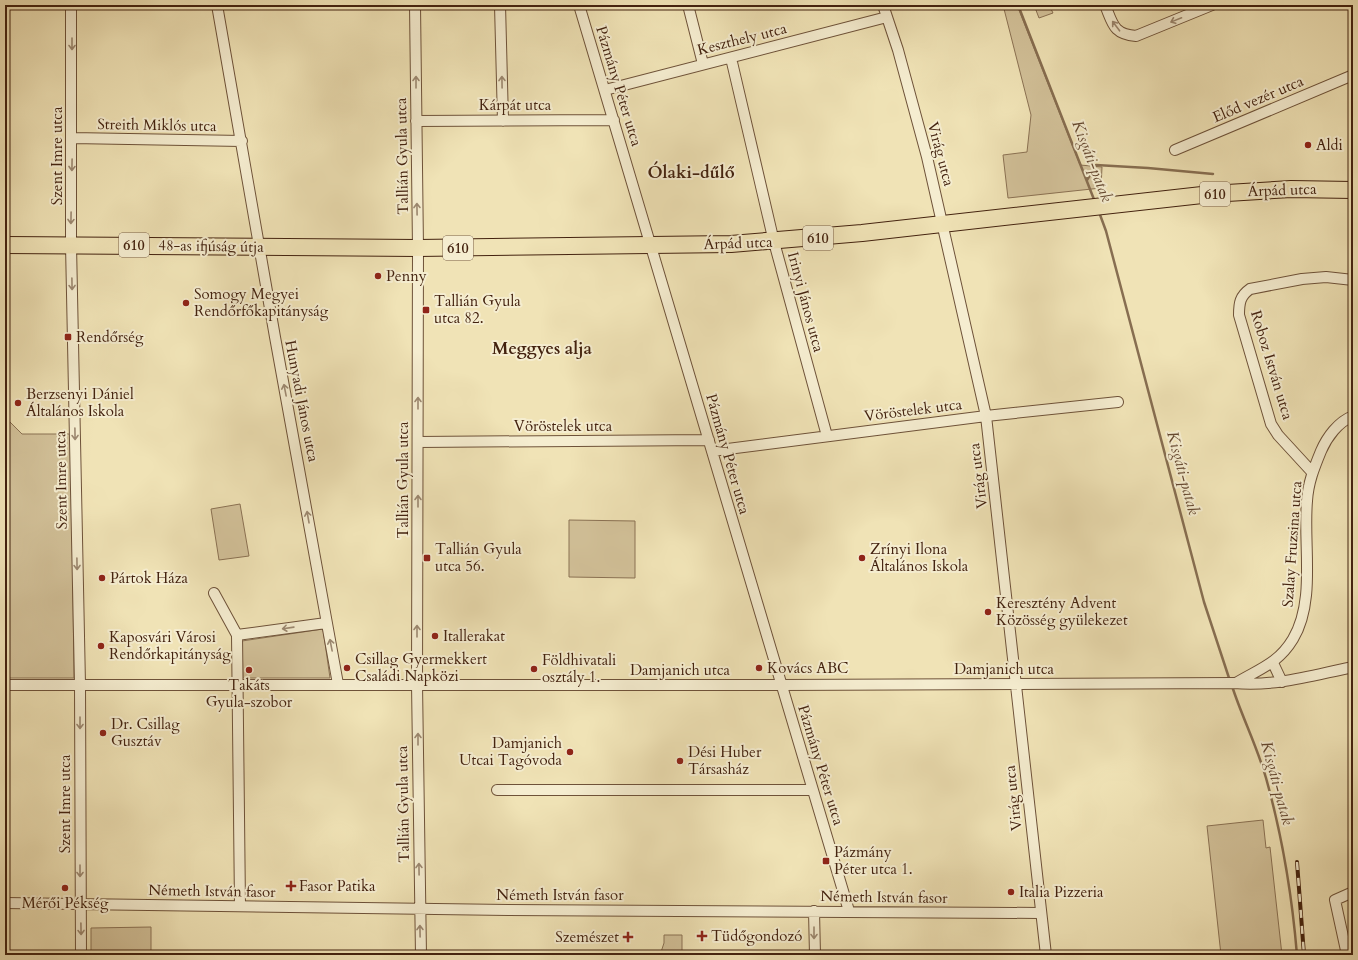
<svg xmlns="http://www.w3.org/2000/svg" width="1358" height="960" viewBox="0 0 1358 960" font-family="Cardo,serif">
<style>
.green{fill:#d3c29a;stroke:#8b7254}
.lines{fill:none;stroke-linecap:round;stroke-linejoin:round}
.stream{stroke:#876e51;stroke-width:2.5}
.minor-casing{stroke:#6e5239;stroke-width:12}
.primary-casing{stroke:#43220f;stroke-width:18}
.minor{stroke:#f5edd0;stroke-width:10}
.primary{stroke:#f0e3b6;stroke-width:16}
.rail-casing{stroke:#43220f;stroke-width:4}
.rail{stroke:#f5edd0;stroke-width:2.5;stroke-dasharray:8;stroke-linecap:butt}
.oneway{stroke:#9c8870}
.poi-dot{fill:#8f2418;stroke:#f5edd0;stroke-width:1.5}
.labels{text-anchor:middle;dominant-baseline:central;stroke-width:4;stroke-linejoin:round;paint-order:stroke}
.shield{fill:#f5edd0;stroke:#785f49;stroke-width:1}
.shield-label{font-size:14px;font-weight:bold;fill:#43220f}
.street-label{font-size:15px;fill:#43220f;stroke:#f5edd0}
.poi-label{font-size:15px;fill:#43220f;stroke:#f5edd0;text-anchor:start}
.water-label{font-size:16px;font-style:italic;fill:#654830;stroke:#f5edd0}
.quarter-label{font-size:17px;font-weight:bold;fill:#43220f;stroke:#f5edd0}
</style>
<rect width="100%" height="100%" fill="#f0e3b6"/>
<filter id="stains"><feTurbulence type="fractalNoise" baseFrequency=".005" numOctaves="4"/><feColorMatrix values="0 0 0 0 .2 0 0 0 0 .09 0 0 0 0 .02 0 0 0 .5 -.17"/></filter>
<radialGradient id="worn" r=".72"><stop offset=".6" stop-color="#630" stop-opacity="0"/><stop offset="1" stop-color="#630" stop-opacity=".3"/></radialGradient>
<path class="green" d="M 1003,5 L 1017,5 L 1080,165 L 1102,167 L 1101,188 L 1008,198 L 1003,155 L 1027,152 L 1031,115 Z
M 1034,5 L 1049,5 L 1053,13 L 1039,18 Z
M 5,417 L 22,434 L 71,434 L 74,678 L 5,678 Z
M 240,504 L 249,556 L 219,560 L 211,509 Z
M 569,520 L 635,521 L 635,578 L 569,577 Z
M 323,629 L 330,678 L 243,678 L 242,641 Z
M 1263,820 L 1266,848 L 1270,847 L 1282,955 L 1221,955 L 1207,826 Z
M 151,927 L 151,955 L 91,955 L 91,928 Z
M 664,935 L 682,935 L 682,955 L 660,955 L 664,943 Z"/>
<g class="lines">
<path class="stream" d="M 1018,5 L 1095,202
M 1087,180 L 1096,165 L 1148,168 L 1213,174
M 1099,212 L 1106,231 L 1204,602 L 1230,681
M 1232,686 C 1242,717 1257,746 1266,778 C 1282,835 1292,895 1297,955"/>
<defs>
<path id="minor" d="M 71,5 L 71,245 L 80,684 L 81,955
M 217,5 L 275,337 L 338,684
M 415,5 L 418,248 L 417,684 L 421,955
M 500,5 L 503,121
M 579,5 L 849,911
M 688,5 L 703,64
M 883,5 L 898,50 L 927,157 L 986,416 L 1046,955
M 1105,5 C 1113,24 1113,34 1136,36 L 1212,5
M 1353,5 L 1353,6
M 731,58 L 774,242 L 827,436
M 605,90 L 887,17
M 416,121 L 614,120
M 72,138 L 242,141
M 1175,150 L 1353,75
M 418,442 L 709,440
M 712,451 L 986,416 L 1118,402
M 1312,472 L 1278,435 L 1271,424 L 1239,315 C 1239,303 1240,296 1250,289 L 1302,279 L 1326,277 L 1353,280
M 214,593 L 237,635 L 240,906
M 237,635 L 326,623
M 1273,663 L 1282,682
M 1236,683 C 1259,669 1278,664 1293,639 C 1316,601 1303,544 1307,501 C 1308,483 1314,468 1321,451 C 1327,437 1338,422 1353,416
M 5,685 L 781,685 L 1234,683 C 1275,687 1313,675 1353,667
M 497,790 L 813,790
M 5,903 L 508,910 L 1040,913
M 814,911 L 815,955
M 1347,955 L 1335,900 L 1353,892"/>
<path id="primary" d="M 5,245 L 418,248 L 731,244 L 862,233 L 1211,194 L 1291,189 L 1353,190"/>
</defs>
<use href="#minor" class="minor-casing"/>
<use href="#primary" class="primary-casing"/>
<use href="#minor" class="minor"/>
<use href="#primary" class="primary"/>
<defs>
<path id="rail" d="M 1297,862 L 1304,955"/>
</defs>
<use href="#rail" class="rail-casing"/>
<use href="#rail" class="rail"/>
</g>
<defs><path id="oneway-shaft" d="M-6 0H5M1.5-3L5.5 0L1.5 3" fill="none" stroke-width="1.6" stroke-linecap="round" stroke-linejoin="round"/></defs>
<g class="oneway">
<use href="#oneway-shaft" transform="translate(1176 20) rotate(158)"/>
<use href="#oneway-shaft" transform="translate(1116 26) rotate(-127)"/>
<use href="#oneway-shaft" transform="translate(72 44) rotate(90)"/>
<use href="#oneway-shaft" transform="translate(416 82) rotate(-90)"/>
<use href="#oneway-shaft" transform="translate(502 82) rotate(-91)"/>
<use href="#oneway-shaft" transform="translate(72 165) rotate(91)"/>
<use href="#oneway-shaft" transform="translate(417 209) rotate(-91)"/>
<use href="#oneway-shaft" transform="translate(71 218) rotate(91)"/>
<use href="#oneway-shaft" transform="translate(72 284) rotate(89)"/>
<use href="#oneway-shaft" transform="translate(285 390) rotate(-101)"/>
<use href="#oneway-shaft" transform="translate(418 403) rotate(-90)"/>
<use href="#oneway-shaft" transform="translate(75 434) rotate(89)"/>
<use href="#oneway-shaft" transform="translate(418 501) rotate(-90)"/>
<use href="#oneway-shaft" transform="translate(308 517) rotate(-100)"/>
<use href="#oneway-shaft" transform="translate(77 564) rotate(89)"/>
<use href="#oneway-shaft" transform="translate(288 628) rotate(172)"/>
<use href="#oneway-shaft" transform="translate(417 631) rotate(-90)"/>
<use href="#oneway-shaft" transform="translate(331 645) rotate(-101)"/>
<use href="#oneway-shaft" transform="translate(80 723) rotate(90)"/>
<use href="#oneway-shaft" transform="translate(418 739) rotate(-90)"/>
<use href="#oneway-shaft" transform="translate(419 869) rotate(-91)"/>
<use href="#oneway-shaft" transform="translate(80 871) rotate(90)"/>
<use href="#oneway-shaft" transform="translate(81 929) rotate(89)"/>
<use href="#oneway-shaft" transform="translate(420 931) rotate(-91)"/>
<use href="#oneway-shaft" transform="translate(814 933) rotate(90)"/>
</g>
<g class="poi-dot">
<circle cx="1308" cy="145" r="4"/>
<circle cx="378" cy="276" r="4"/>
<circle cx="186" cy="303" r="4"/>
<rect x="422" y="306" width="8" height="8" rx="2"/>
<rect x="64" y="333" width="8" height="8" rx="2"/>
<circle cx="18" cy="403" r="4"/>
<rect x="423" y="554" width="8" height="8" rx="2"/>
<circle cx="862" cy="558" r="4"/>
<circle cx="102" cy="578" r="4"/>
<circle cx="988" cy="612" r="4"/>
<circle cx="435" cy="636" r="4"/>
<circle cx="101" cy="646" r="4"/>
<circle cx="347" cy="668" r="4"/>
<circle cx="759" cy="668" r="4"/>
<circle cx="534" cy="669" r="4"/>
<circle cx="249" cy="670" r="4"/>
<circle cx="103" cy="733" r="4"/>
<circle cx="570" cy="752" r="4"/>
<circle cx="680" cy="761" r="4"/>
<rect x="822" y="857" width="8" height="8" rx="2"/>
<path d="M289 880h4v4h4v4h-4v4h-4v-4h-4v-4h4z"/>
<circle cx="65" cy="888" r="4"/>
<circle cx="1011" cy="892" r="4"/>
<path d="M700 930h4v4h4v4h-4v4h-4v-4h-4v-4h4z"/>
<path d="M626 931h4v4h4v4h-4v4h-4v-4h-4v-4h4z"/>
</g>
<g class="labels">
<g class="shield">
<rect x="1200" y="182" width="30" height="24" rx="3"/>
<rect x="803" y="226" width="30" height="24" rx="3"/>
<rect x="119" y="233" width="30" height="24" rx="3"/>
<rect x="443" y="236" width="30" height="24" rx="3"/>
</g>
<g class="shield-label">
<text x="1215" y="194">610</text>
<text x="818" y="238">610</text>
<text x="134" y="245">610</text>
<text x="458" y="248">610</text>
</g>
<g class="street-label">
<text transform="translate(742 39) rotate(-14)">Keszthely utca</text>
<text transform="translate(619 86) rotate(73)">Pázmány Péter utca</text>
<text transform="translate(1258 99) rotate(-23)">Előd vezér utca</text>
<text x="515" y="105">Kárpát utca</text>
<text transform="translate(157 125) rotate(1)">Streith Miklós utca</text>
<text transform="translate(941 154) rotate(75)">Virág utca</text>
<text transform="translate(57 156) rotate(-90)">Szent Imre utca</text>
<text transform="translate(402 156) rotate(-91)">Tallián Gyula utca</text>
<text transform="translate(1282 190) rotate(-2)">Árpád utca</text>
<text transform="translate(738 243) rotate(-2)">Árpád utca</text>
<text transform="translate(211 246) rotate(1)">48-as ifjúság útja</text>
<text transform="translate(806 302) rotate(75)">Irinyi János utca</text>
<text transform="translate(1272 365) rotate(73)">Roboz István utca</text>
<text transform="translate(302 401) rotate(79)">Hunyadi János utca</text>
<text transform="translate(913 410) rotate(-7)">Vöröstelek utca</text>
<text x="563" y="426">Vöröstelek utca</text>
<text transform="translate(728 454) rotate(74)">Pázmány Péter utca</text>
<text transform="translate(978 476) rotate(-97)">Virág utca</text>
<text transform="translate(61 480) rotate(-91)">Szent Imre utca</text>
<text transform="translate(403 480) rotate(-90)">Tallián Gyula utca</text>
<text transform="translate(1292 544) rotate(-86)">Szalay Fruzsina utca</text>
<text x="1004" y="669">Damjanich utca</text>
<text x="680" y="670">Damjanich utca</text>
<text transform="translate(821 765) rotate(73)">Pázmány Péter utca</text>
<text transform="translate(1013 798) rotate(-96)">Virág utca</text>
<text transform="translate(65 804) rotate(-90)">Szent Imre utca</text>
<text transform="translate(403 804) rotate(-91)">Tallián Gyula utca</text>
<text transform="translate(212 891) rotate(1)">Németh István fasor</text>
<text x="560" y="895">Németh István fasor</text>
<text transform="translate(884 897) rotate(1)">Németh István fasor</text>
</g>
<g class="poi-label">
<text x="1316" y="145">Aldi</text>
<text x="386" y="276">Penny</text>
<text x="194" y="294">Somogy Megyei<tspan x="194" dy="17">Rendőrfőkapitányság</tspan></text>
<text x="434" y="301">Tallián Gyula<tspan x="434" dy="17">utca 82.</tspan></text>
<text x="76" y="337">Rendőrség</text>
<text x="26" y="394">Berzsenyi Dániel<tspan x="26" dy="17">Általános Iskola</tspan></text>
<text x="435" y="549">Tallián Gyula<tspan x="435" dy="17">utca 56.</tspan></text>
<text x="870" y="549">Zrínyi Ilona<tspan x="870" dy="17">Általános Iskola</tspan></text>
<text x="110" y="578">Pártok Háza</text>
<text x="996" y="603">Keresztény Advent<tspan x="996" dy="17">Közösség gyülekezet</tspan></text>
<text x="443" y="636">Itallerakat</text>
<text x="109" y="637">Kaposvári Városi<tspan x="109" dy="17">Rendőrkapitányság</tspan></text>
<text x="355" y="659">Csillag Gyermekkert<tspan x="355" dy="17">Családi Napközi</tspan></text>
<text x="542" y="660">Földhivatali<tspan x="542" dy="17">osztály 1.</tspan></text>
<text x="767" y="668">Kovács ABC</text>
<text x="249" y="685" text-anchor="middle">Takáts<tspan x="249" dy="17">Gyula-szobor</tspan></text>
<text x="111" y="724">Dr. Csillag<tspan x="111" dy="17">Gusztáv</tspan></text>
<text x="562" y="743" text-anchor="end">Damjanich<tspan x="562" dy="17">Utcai Tagóvoda</tspan></text>
<text x="688" y="752">Dési Huber<tspan x="688" dy="17">Társasház</tspan></text>
<text x="834" y="852">Pázmány<tspan x="834" dy="17">Péter utca 1.</tspan></text>
<text x="299" y="886">Fasor Patika</text>
<text x="1019" y="892">Italia Pizzeria</text>
<text x="65" y="903" text-anchor="middle">Mérői Pékség</text>
<text x="711" y="936">Tüdőgondozó</text>
<text x="619" y="937" text-anchor="end">Szemészet</text>
</g>
<g class="water-label">
<text transform="translate(1092 161) rotate(69)">Kisgáti-patak</text>
<text transform="translate(1183 473) rotate(75)">Kisgáti-patak</text>
<text transform="translate(1277 783) rotate(75)">Kisgáti-patak</text>
</g>
<g class="quarter-label">
<text x="691" y="172">Ólaki-dűlő</text>
<text x="542" y="348">Meggyes alja</text>
</g>
</g>
<rect width="1358" height="960" fill="none" stroke="#f0e3b6" stroke-width="20"/>
<rect x="6" y="6" width="1346" height="948" fill="none" stroke="#43220f" stroke-width="2"/>
<rect x="10" y="10" width="1338" height="940" fill="none" stroke="#43220f"/>
<rect width="100%" height="100%" filter="url(#stains)"/>
<rect width="100%" height="100%" fill="url(#worn)"/>
</svg>
